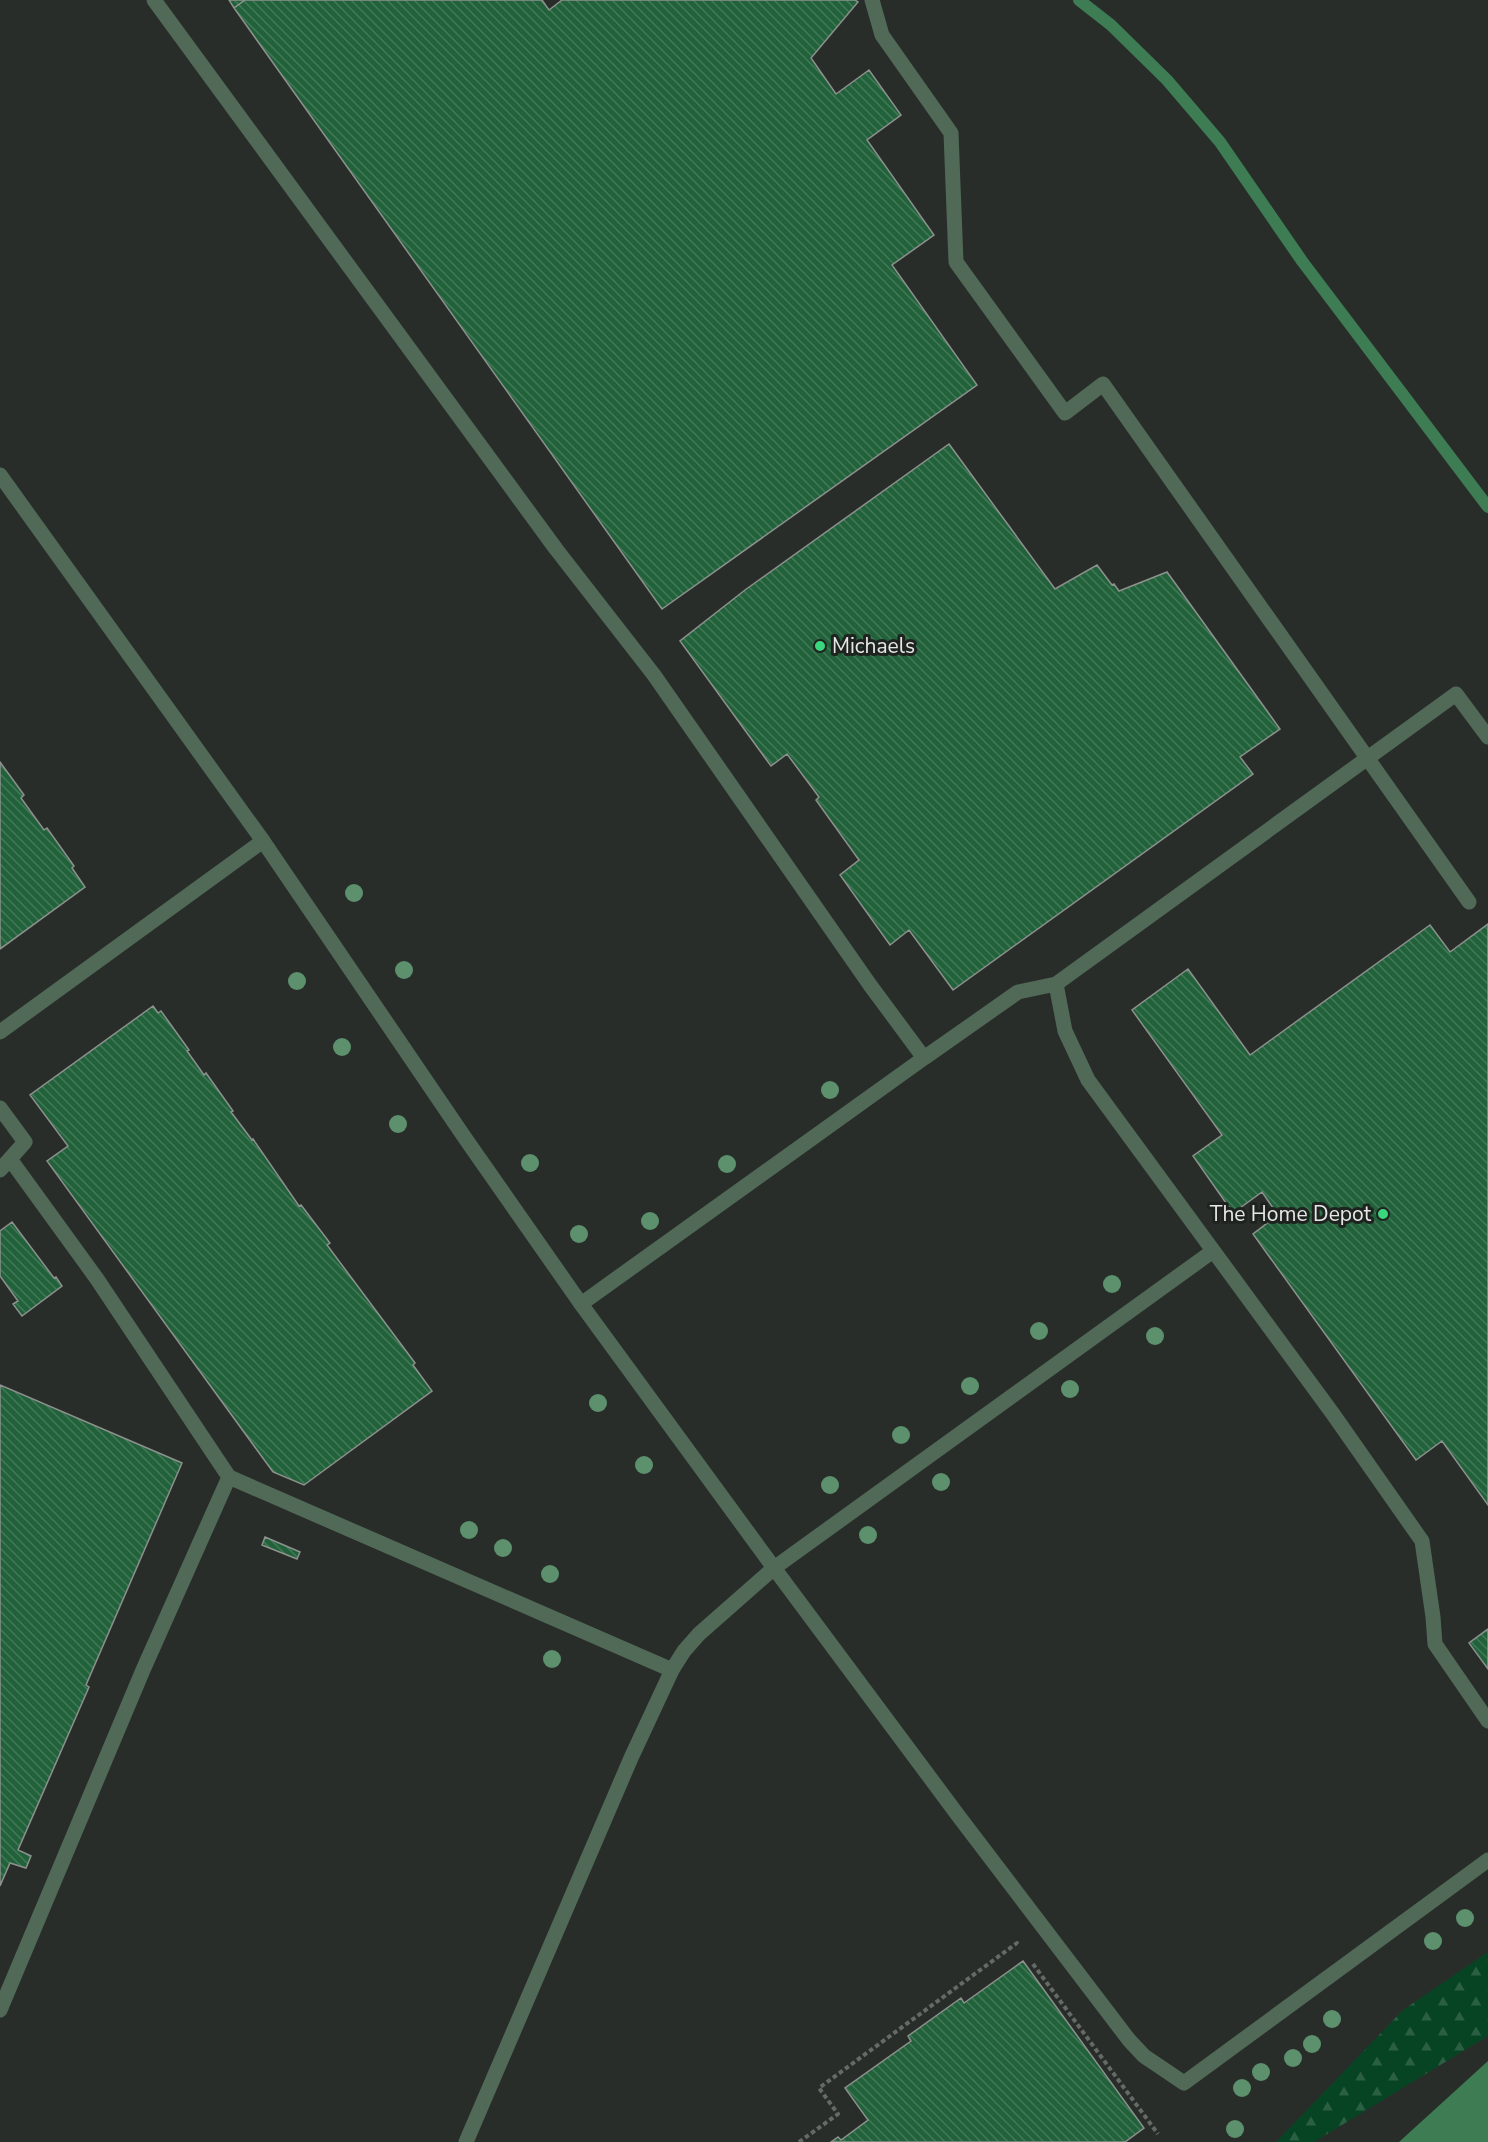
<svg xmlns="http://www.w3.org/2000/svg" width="1488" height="2142" viewBox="0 0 1488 2142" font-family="'Nunito Sans',sans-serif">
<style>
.forest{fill:url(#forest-firs)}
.water{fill:#3e7d54}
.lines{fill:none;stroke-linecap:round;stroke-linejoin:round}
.stream{stroke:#3e7d54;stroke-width:12}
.building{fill:url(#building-back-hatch);stroke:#8d918e;stroke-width:1.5}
.path{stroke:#666a67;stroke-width:4;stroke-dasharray:4.5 3;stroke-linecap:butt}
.service{stroke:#516a58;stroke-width:15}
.tertiary{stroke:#516a58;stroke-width:15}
.tree{fill:#5d906d}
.poi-dot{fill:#3bd77f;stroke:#1f2320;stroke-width:2}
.labels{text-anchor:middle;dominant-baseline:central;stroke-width:6;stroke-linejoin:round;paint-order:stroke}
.poi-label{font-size:21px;fill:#e5e8e6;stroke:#1f2320;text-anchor:start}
</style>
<defs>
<pattern id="forest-firs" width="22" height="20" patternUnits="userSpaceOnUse" patternTransform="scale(1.5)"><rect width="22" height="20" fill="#074423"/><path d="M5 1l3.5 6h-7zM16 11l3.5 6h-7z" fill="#2b5f43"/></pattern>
<pattern id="building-back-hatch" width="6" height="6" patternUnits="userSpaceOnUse" patternTransform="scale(1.5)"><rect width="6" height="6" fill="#22623b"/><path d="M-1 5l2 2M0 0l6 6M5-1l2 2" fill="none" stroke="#427857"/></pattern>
</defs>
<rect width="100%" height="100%" fill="#292d2a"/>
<path class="forest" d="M 1488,1952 L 1488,2036 L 1314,2142 L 1276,2142 L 1403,2010 Z"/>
<path class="water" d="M 1488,2061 L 1488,2142 L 1399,2142 Z"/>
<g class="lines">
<path class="stream" d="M 1079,0 L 1111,25 L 1167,80 L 1220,142 L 1302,261 L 1488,507"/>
</g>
<path class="building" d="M 229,0 L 245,0 L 234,8 Z
M 245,0 L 542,0 L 549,10 L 562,0 L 855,0 L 858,2 L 811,58 L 836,94 L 869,70 L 901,115 L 867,140 L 934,235 L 892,265 L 977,385 L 662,609 L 234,8 Z
M 949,444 L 1055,589 L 1097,565 L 1112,585 L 1114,584 L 1119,591 L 1167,572 L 1280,729 L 1240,757 L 1253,774 L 953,990 L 909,930 L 890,945 L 840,875 L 859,860 L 816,800 L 819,797 L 787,754 L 771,766 L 680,641 L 745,590 Z
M 0,762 L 24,795 L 21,798 L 44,830 L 47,828 L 74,866 L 72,868 L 85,887 L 0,949 Z
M 1488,924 L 1488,1505 L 1442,1441 L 1416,1460 L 1253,1234 L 1278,1215 L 1262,1192 L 1233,1213 L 1193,1156 L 1222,1135 L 1132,1010 L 1188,969 L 1250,1055 L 1430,925 L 1450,952 Z
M 153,1006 L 158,1013 L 161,1011 L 189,1050 L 187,1051 L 204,1075 L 206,1073 L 233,1111 L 231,1112 L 252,1140 L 253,1139 L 299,1206 L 301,1205 L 330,1243 L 327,1245 L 415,1363 L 413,1365 L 432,1391 L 304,1485 L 273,1472 L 47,1161 L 68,1146 L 30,1095 Z
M 12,1222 L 54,1278 L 56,1277 L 62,1286 L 22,1316 L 13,1304 L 18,1301 L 0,1276 L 0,1231 Z
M 0,1385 L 182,1463 L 86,1685 L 89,1687 L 18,1850 L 31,1856 L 26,1868 L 10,1863 L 0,1886 Z
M 265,1537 L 300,1552 L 297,1559 L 262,1545 Z
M 1488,1629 L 1488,1669 L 1469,1643 Z
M 1023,1961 L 1144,2128 L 1125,2142 L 831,2142 L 838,2137 L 841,2140 L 868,2120 L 845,2088 L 911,2041 L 908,2036 L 961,1998 L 964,2003 Z"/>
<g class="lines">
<path class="path" d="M 1033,1964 L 1158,2134
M 799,2142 L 838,2114 L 819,2088 L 1017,1943 L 1019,1946"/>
<path class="service" d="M 154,0 L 556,549 L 654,675 L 870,985 L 924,1058 L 581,1304
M 872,0 L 882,35 L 951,133 L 956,262 L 1065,413 L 1103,384 L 1469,902
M 1488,737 L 1456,694 L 1056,984 L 1065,1031 L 1088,1080 L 1333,1414 L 1422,1541 L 1433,1617 L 1435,1644 L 1488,1721
M 0,1032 L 263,841
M 924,1058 L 1018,992 L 1056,984
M 0,1108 L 25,1142 L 0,1170
M 10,1159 L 97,1279 L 229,1477
M 1213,1251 L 774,1568 L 960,1818 L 1129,2040 L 1144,2056 L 1184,2083 L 1488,1860
M 0,2010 L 143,1670 L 229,1477 L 672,1670"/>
<path class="tertiary" d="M 0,475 L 263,841 L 465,1138 L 581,1304 L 774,1568 L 699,1634 L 684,1651 L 672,1670 L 631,1758 L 466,2142"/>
</g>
<g class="tree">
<circle cx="354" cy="893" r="9"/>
<circle cx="404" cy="970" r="9"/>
<circle cx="297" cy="981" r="9"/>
<circle cx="342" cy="1047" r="9"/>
<circle cx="830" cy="1090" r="9"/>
<circle cx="398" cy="1124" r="9"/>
<circle cx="530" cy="1163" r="9"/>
<circle cx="727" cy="1164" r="9"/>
<circle cx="650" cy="1221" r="9"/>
<circle cx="579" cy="1234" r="9"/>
<circle cx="1112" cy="1284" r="9"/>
<circle cx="1039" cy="1331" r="9"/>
<circle cx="1155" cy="1336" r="9"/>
<circle cx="970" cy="1386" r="9"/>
<circle cx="1070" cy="1389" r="9"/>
<circle cx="598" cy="1403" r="9"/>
<circle cx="901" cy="1435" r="9"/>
<circle cx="644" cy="1465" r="9"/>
<circle cx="941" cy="1482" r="9"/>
<circle cx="830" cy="1485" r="9"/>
<circle cx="469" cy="1530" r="9"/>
<circle cx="868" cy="1535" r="9"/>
<circle cx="503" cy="1548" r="9"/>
<circle cx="550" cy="1574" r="9"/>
<circle cx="552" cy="1659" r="9"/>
<circle cx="1465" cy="1918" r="9"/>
<circle cx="1433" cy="1941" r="9"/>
<circle cx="1332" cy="2019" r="9"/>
<circle cx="1312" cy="2044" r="9"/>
<circle cx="1293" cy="2058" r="9"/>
<circle cx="1261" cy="2072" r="9"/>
<circle cx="1242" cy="2088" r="9"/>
<circle cx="1235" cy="2129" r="9"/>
</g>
<g class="poi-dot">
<circle cx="820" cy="646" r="6"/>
<circle cx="1383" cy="1214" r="6"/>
</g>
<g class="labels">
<g class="poi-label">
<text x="832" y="646">Michaels</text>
<text x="1371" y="1214" text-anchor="end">The Home Depot</text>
</g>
</g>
</svg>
